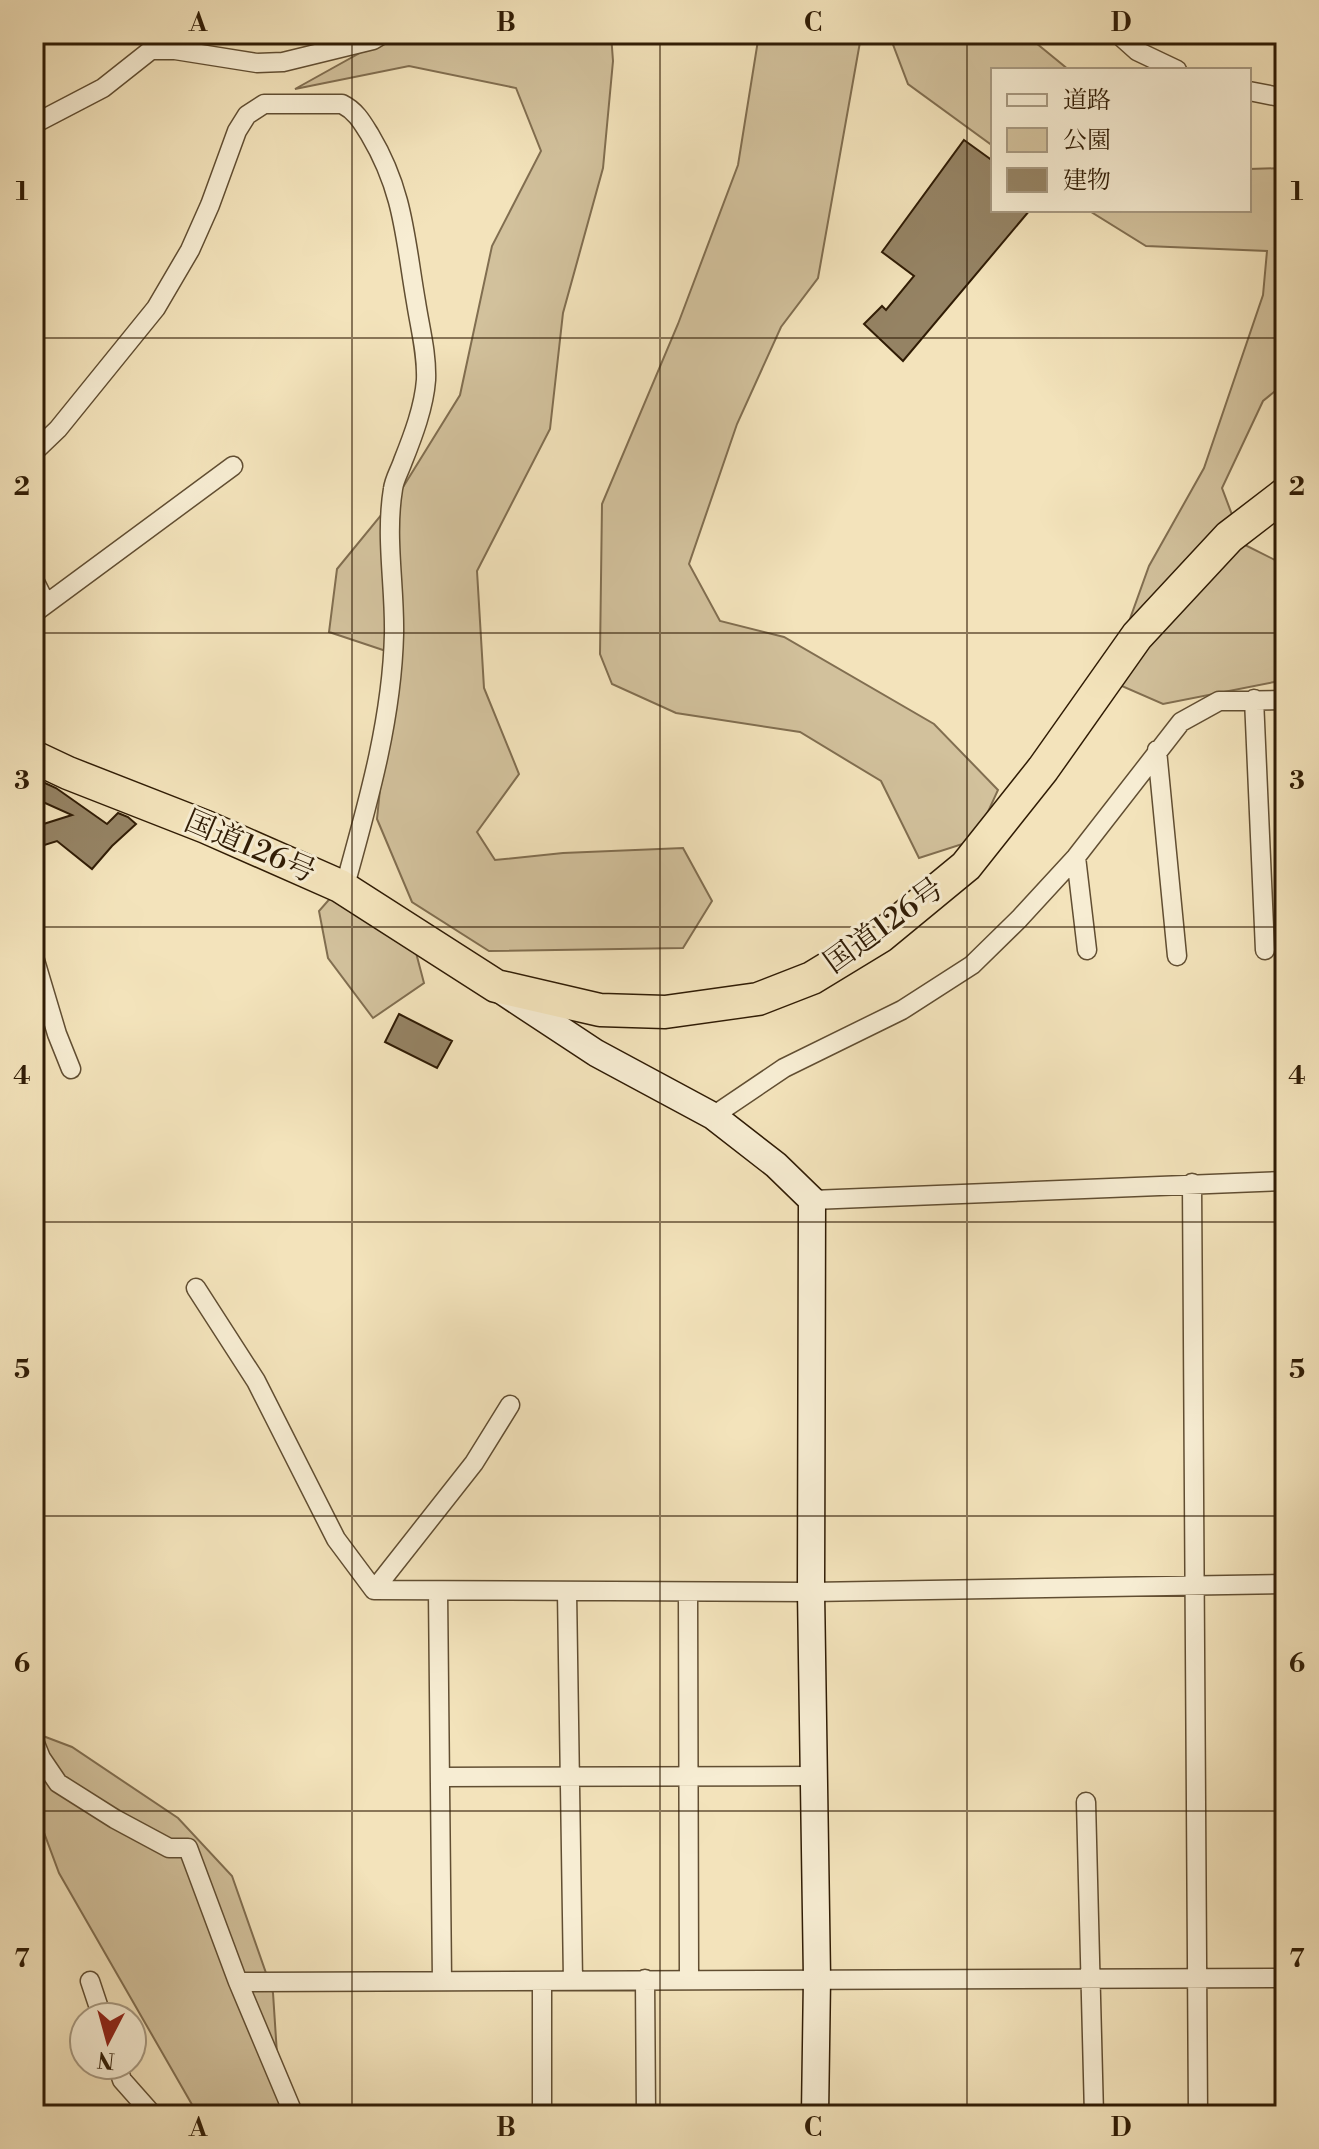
<svg xmlns="http://www.w3.org/2000/svg" width="1319" height="2149" viewBox="0 0 1319 2149" font-family="'Libre Bodoni','Noto Serif JP',serif">
<style>
.green{fill:#d2c19c;stroke:#816e50;stroke-width:2}
.building{fill:#958364;stroke:#301c05;stroke-width:2}
.lines{fill:none;stroke-linecap:round;stroke-linejoin:round}
.street-casing{stroke:#614e32;stroke-width:21}
.secondary-casing{stroke:#301c05;stroke-width:29}
.highway-casing{stroke:#301c05;stroke-width:35}
.street{stroke:#f7edd3;stroke-width:18}
.secondary{stroke:#f7edd3;stroke-width:26}
.highway{stroke:#f3e3bb;stroke-width:32}
.grid{fill:none;stroke:#301c05;stroke-width:2;stroke-opacity:0.55}
.labels{text-anchor:middle;dominant-baseline:central;stroke-width:6;stroke-linejoin:round;paint-order:stroke}
.street-label{font-size:30px;fill:#301c05;stroke:#f7edd3}
.neatline{fill:none;stroke:#301c05;stroke-width:3}
.grid-label{font-size:26px;text-anchor:middle;font-weight:bold;fill:#301c05}
</style>
<rect width="100%" height="100%" fill="#f3e3bb"/>
<filter id="stains"><feTurbulence type="fractalNoise" baseFrequency=".0025" numOctaves="4"/><feColorMatrix values="0 0 0 0 .2 0 0 0 0 .09 0 0 0 0 .02 0 0 0 .5 -.17"/></filter>
<radialGradient id="worn" r=".72"><stop offset=".6" stop-color="#630" stop-opacity="0"/><stop offset="1" stop-color="#630" stop-opacity=".3"/></radialGradient>
<path class="green" d="M 394,34 L 611,34 L 613,61 L 603,168 L 563,313 L 550,429 L 477,571 L 484,688 L 519,774 L 477,832 L 495,860 L 563,853 L 683,848 L 712,901 L 683,948 L 489,951 L 412,902 L 377,819 L 389,700 L 389,652 L 329,632 L 337,569 L 400,492 L 460,395 L 492,246 L 541,151 L 516,88 L 409,66 L 295,89 Z
M 759,34 L 869,34 L 860,42 L 818,278 L 781,327 L 737,424 L 689,564 L 720,621 L 784,637 L 934,724 L 998,790 L 975,840 L 919,858 L 881,781 L 800,732 L 676,713 L 612,684 L 600,654 L 602,504 L 678,324 L 738,165 Z
M 889,34 L 1025,34 L 1069,70 L 993,70 L 993,146 L 908,84 Z
M 1285,168 L 1285,383 L 1263,401 L 1222,488 L 1243,544 L 1285,565 L 1285,667 L 1274,682 L 1163,704 L 1108,680 L 1149,566 L 1204,468 L 1263,295 L 1267,251 L 1146,246 L 1088,210 L 1249,210 L 1249,169 Z
M 333,895 L 415,949 L 424,983 L 373,1018 L 328,958 L 319,911 Z
M 43,1736 L 72,1747 L 178,1818 L 232,1876 L 273,1993 L 281,2115 L 198,2115 L 59,1873 L 36,1811 Z"/>
<path class="building" d="M 964,140 L 993,161 L 993,210 L 1030,210 L 903,361 L 864,324 L 882,306 L 886,310 L 914,276 L 882,252 Z
M 34,778 L 56,788 L 107,824 L 118,813 L 128,817 L 136,824 L 112,846 L 92,869 L 57,841 L 38,847 L 34,827 L 72,815 L 34,798 Z
M 399,1014 L 452,1041 L 437,1068 L 385,1042 Z"/>
<g class="lines">
<defs>
<path id="street" d="M 1118,34 L 1137,51 L 1177,70
M 1249,91 L 1285,98
M 34,124 L 103,88 L 151,50 L 175,50 L 257,63 L 283,62 L 373,40 L 383,34
M 34,452 L 58,429 L 156,308 L 190,250 L 210,205 L 237,131 L 247,115 L 264,104 L 342,104 C 356,111 362,122 370,135 C 404,192 405,239 416,302 C 420,328 427,353 426,380 C 424,407 413,436 403,461 C 400,470 394,480 393,489 C 385,537 395,586 394,634 C 392,721 367,806 344,889
M 34,580 L 46,604
M 34,613 L 233,466
M 1254,699 L 1265,950
M 1157,750 L 1177,956
M 1076,857 L 1087,950
M 34,957 L 57,1034 L 71,1069
M 713,1116 L 784,1068 L 902,1010 L 972,965 L 1019,919 L 1076,857 L 1181,722 L 1219,701 L 1285,700
M 1192,1183 L 1198,2115
M 812,1200 L 1285,1181
M 196,1288 L 256,1381 L 336,1539 L 374,1590
M 374,1590 L 811,1592 L 1285,1584
M 374,1590 L 474,1463 L 510,1405
M 438,1591 L 442,1981
M 567,1592 L 573,1980
M 688,1592 L 689,1979
M 34,1741 L 41,1758 L 58,1783 L 115,1819 L 169,1848 L 188,1848 L 238,1982 L 294,2115
M 441,1777 L 814,1776
M 1086,1802 L 1094,2115
M 645,1979 L 646,2115
M 90,1981 L 102,2017
M 238,1982 L 1285,1978
M 117,2065 L 122,2080 L 153,2115
M 542,2115 L 542,1981"/>
<path id="secondary" d="M 502,991 L 596,1053 L 713,1116 L 776,1165 L 812,1200 L 811,1592 L 817,1978 L 815,2115"/>
<path id="highway" d="M 34,757 L 68,773 L 206,827 L 340,886 L 496,986 L 600,1010 L 665,1012 L 758,999 L 812,978 L 881,936 L 966,866 L 1043,769 L 1137,636 L 1229,537 L 1285,494"/>
</defs>
<use href="#street" class="street-casing"/>
<use href="#secondary" class="secondary-casing"/>
<use href="#highway" class="highway-casing"/>
<use href="#street" class="street"/>
<use href="#secondary" class="secondary"/>
<use href="#highway" class="highway"/>
</g>
<path class="grid" d="M 352,34 L 352,2115M 660,34 L 660,2115M 967,34 L 967,2115M 34,338 L 1285,338M 34,633 L 1285,633M 34,927 L 1285,927M 34,1222 L 1285,1222M 34,1516 L 1285,1516M 34,1811 L 1285,1811"/>
<g class="labels">
<g class="street-label">
<text transform="translate(250 847) rotate(23)">国道126号</text>
<text transform="translate(884 926) rotate(-36)">国道126号</text>
</g>
</g>
<rect width="1319" height="2149" fill="none" stroke="#f3e3bb" stroke-width="88"/>
<rect x="991" y="68" width="260" height="144" fill="#f7edd3" stroke="#a79981" stroke-width="2"/>
<rect x="1007" y="94" width="40" height="12" fill="#f7edd3" stroke="#a79981" stroke-width="2"/>
<text x="1063" y="108" font-size="24" fill="#301c05">道路</text>
<rect x="1007" y="128" width="40" height="24" fill="#d2c19c" stroke="#a79981" stroke-width="2"/>
<text x="1063" y="148" font-size="24" fill="#301c05">公園</text>
<rect x="1007" y="168" width="40" height="24" fill="#958364" stroke="#a79981" stroke-width="2"/>
<text x="1063" y="188" font-size="24" fill="#301c05">建物</text>
<g transform="translate(108 2041) rotate(186)"><circle r="38" fill="#f7edd3" stroke="#a79981" stroke-width="2"/>
<path d="M0-6L14 30L0 20L-14 30Z" fill="#8f2418"/>
<text y="-12" font-size="22" font-weight="bold" text-anchor="middle" fill="#301c05">N</text>
</g>
<rect x="44" y="44" width="1231" height="2061" class="neatline"/>
<g class="grid-label">
<text x="198" y="31">A</text>
<text x="506" y="31">B</text>
<text x="813" y="31">C</text>
<text x="1121" y="31">D</text>
<text x="22" y="200">1</text>
<text x="1297" y="200">1</text>
<text x="22" y="495">2</text>
<text x="1297" y="495">2</text>
<text x="22" y="789">3</text>
<text x="1297" y="789">3</text>
<text x="22" y="1084">4</text>
<text x="1297" y="1084">4</text>
<text x="22" y="1378">5</text>
<text x="1297" y="1378">5</text>
<text x="22" y="1672">6</text>
<text x="1297" y="1672">6</text>
<text x="22" y="1967">7</text>
<text x="1297" y="1967">7</text>
<text x="198" y="2136">A</text>
<text x="506" y="2136">B</text>
<text x="813" y="2136">C</text>
<text x="1121" y="2136">D</text>
</g>
<rect width="100%" height="100%" filter="url(#stains)"/>
<rect width="100%" height="100%" fill="url(#worn)"/>
</svg>
